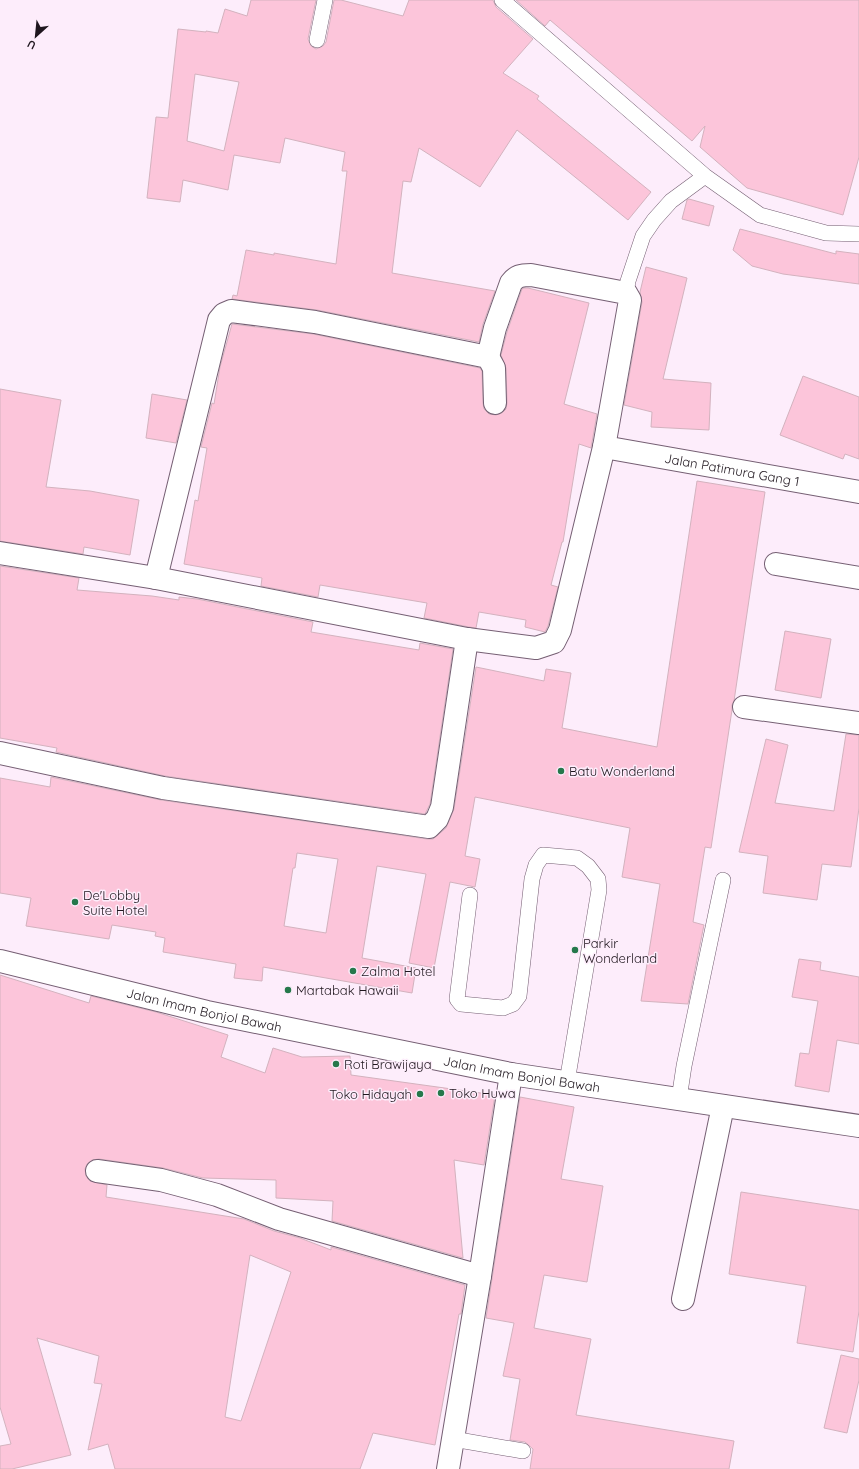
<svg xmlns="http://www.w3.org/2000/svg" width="859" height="1469" viewBox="0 0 859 1469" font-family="Quicksand,sans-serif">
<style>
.building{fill:#fcc5da;stroke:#d3b2be;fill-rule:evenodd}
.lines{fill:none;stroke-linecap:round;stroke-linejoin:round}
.lane-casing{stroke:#755f73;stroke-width:16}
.street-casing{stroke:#755f73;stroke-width:24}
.primary-casing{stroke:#755f73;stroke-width:24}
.lane{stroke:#fff;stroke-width:15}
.street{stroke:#fff;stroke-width:22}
.primary{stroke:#fff;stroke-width:22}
.poi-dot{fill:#25784b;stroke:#fdedfb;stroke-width:1.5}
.labels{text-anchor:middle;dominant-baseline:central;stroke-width:3;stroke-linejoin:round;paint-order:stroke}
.street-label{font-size:13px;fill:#1f161e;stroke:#fdedfb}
.poi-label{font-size:13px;fill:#1f161e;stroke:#fdedfb;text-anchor:start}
</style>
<rect width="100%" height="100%" fill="#fdedfb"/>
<path class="building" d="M 251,0 L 316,0 L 308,39 L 311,46 L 316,49 L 323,46 L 326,42 L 334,0 L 341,0 L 403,16 L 409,0 L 493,0 L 496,7 L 533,39 L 503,73 L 539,96 L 537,99 L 651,192 L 628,220 L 517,130 L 480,187 L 419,148 L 411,182 L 403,181 L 392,273 L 495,291 L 483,324 L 479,342 L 317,310 L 232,299 L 233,295 L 237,296 L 246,250 L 274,255 L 274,253 L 336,264 L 347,171 L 342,171 L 345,152 L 285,138 L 280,163 L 234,155 L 228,190 L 183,180 L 180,202 L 147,198 L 156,117 L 168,118 L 178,29 L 206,32 L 206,31 L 218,33 L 225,9 L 247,16 ZM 195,74 L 239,82 L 224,151 L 187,141 Z
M 516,0 L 859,0 L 859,157 L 843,215 L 747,188 L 700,147 L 705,126 L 692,141 L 550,20 L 545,26 Z
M 689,199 L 714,206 L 709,226 L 682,219 L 687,200 Z
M 740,229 L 836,254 L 836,251 L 859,254 L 859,284 L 783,274 L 752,266 L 733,250 Z
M 646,267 L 687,278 L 663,379 L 711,383 L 709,430 L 651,427 L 652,412 L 624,405 L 642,302 L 640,292 Z
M 524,288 L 528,288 L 589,303 L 564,404 L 597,414 L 591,448 L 579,444 L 563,542 L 562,542 L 551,585 L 558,587 L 548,626 L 545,632 L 525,627 L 526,620 L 479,612 L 476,628 L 469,627 L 424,618 L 427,603 L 320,585 L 318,597 L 261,586 L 262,578 L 184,564 L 195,500 L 198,501 L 207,448 L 201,447 L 212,403 L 214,404 L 220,367 L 232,324 L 313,334 L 480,368 L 482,371 L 483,403 L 484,409 L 489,414 L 496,415 L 502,413 L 506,409 L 507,403 L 506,368 L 501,355 L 507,332 L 522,289 Z
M 803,376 L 859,397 L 859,459 L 845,454 L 843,459 L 780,435 Z
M 0,389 L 61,400 L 46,487 L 90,491 L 139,500 L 130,555 L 84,547 L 83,554 L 0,541 Z
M 152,394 L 187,400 L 176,443 L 146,438 Z
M 697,481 L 765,492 L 734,701 L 732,705 L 732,710 L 711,848 L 705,847 L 693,922 L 704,925 L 688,1004 L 641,1001 L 660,884 L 622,877 L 630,828 L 475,797 L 465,856 L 480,859 L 475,887 L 450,882 L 434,968 L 409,963 L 426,874 L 377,866 L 362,958 L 416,968 L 412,993 L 263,967 L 262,981 L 234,978 L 236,964 L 163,952 L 165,938 L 155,936 L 156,932 L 112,925 L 109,939 L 26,926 L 31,898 L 0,893 L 0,778 L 50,787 L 51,777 L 161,800 L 427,839 L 433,839 L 446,828 L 454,809 L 476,667 L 544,681 L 546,669 L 571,673 L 562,728 L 657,747 ZM 297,853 L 338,859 L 326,933 L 284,926 L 293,868 L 295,868 Z
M 0,566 L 79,578 L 77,590 L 152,596 L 179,600 L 179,597 L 197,599 L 313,622 L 311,632 L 419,650 L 420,643 L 453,649 L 430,804 L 425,814 L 165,776 L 56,752 L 57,748 L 0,738 Z
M 785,631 L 831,639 L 821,698 L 775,690 Z
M 846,734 L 859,735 L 859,808 L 851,867 L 822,864 L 817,900 L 763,893 L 768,856 L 739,852 L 766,739 L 788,745 L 775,803 L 834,811 Z
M 799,959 L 821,962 L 820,970 L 859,977 L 859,1044 L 837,1040 L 829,1092 L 795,1086 L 800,1053 L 809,1054 L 818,1001 L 792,997 Z
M 0,975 L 89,1003 L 91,996 L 156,1012 L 228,1035 L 221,1057 L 265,1073 L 273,1048 L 302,1057 L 350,1056 L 351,1075 L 495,1095 L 484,1165 L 454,1160 L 463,1258 L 332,1221 L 333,1201 L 276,1198 L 276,1180 L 203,1178 L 163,1168 L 99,1159 L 92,1160 L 87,1164 L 85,1169 L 86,1176 L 90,1181 L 107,1185 L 106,1197 L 244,1219 L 274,1231 L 300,1238 L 331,1250 L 331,1247 L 465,1285 L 461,1314 L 459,1314 L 435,1445 L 373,1433 L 360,1469 L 115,1469 L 108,1444 L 88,1450 L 102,1384 L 94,1383 L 99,1356 L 37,1338 L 71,1455 L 12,1469 L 0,1469 L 0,1446 L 11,1444 L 0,1407 ZM 250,1255 L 291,1272 L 241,1421 L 225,1417 Z
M 520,1097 L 574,1107 L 561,1179 L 603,1186 L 587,1282 L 544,1275 L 534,1328 L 591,1339 L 576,1415 L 734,1441 L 729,1469 L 530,1469 L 533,1449 L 525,1442 L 510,1440 L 520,1379 L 503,1376 L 514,1323 L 486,1318 Z
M 741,1192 L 859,1210 L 859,1311 L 853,1352 L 797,1343 L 806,1286 L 729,1274 Z
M 841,1355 L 859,1359 L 859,1380 L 847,1433 L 824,1428 Z"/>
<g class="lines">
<defs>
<path id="lane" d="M 502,0 L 705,176 L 760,215 L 826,233 L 859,234
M 317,40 L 325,0
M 626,293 L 628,281 L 643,236 L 654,220 L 671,201 L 705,176
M 470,895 L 457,999 L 461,1004 L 503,1008 L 513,1004 L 519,996 L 532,879 L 536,865 L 543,855 L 577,858 L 588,866 L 598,879 L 599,890 L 567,1082
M 679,1099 L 684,1066 L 723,880
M 453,1439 L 523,1451"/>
<g id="street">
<path id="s1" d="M 604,447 L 859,492"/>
<path d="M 0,553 L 156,578 L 467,639 L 536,648 L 554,642 L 560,630 L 604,447 L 630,300 L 626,293 L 531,275 C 521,275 516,276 511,283 L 495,328 L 488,357"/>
<path d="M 776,564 L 859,578"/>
<path d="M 156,578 L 219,320 L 224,314 L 231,311 L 315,322 L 488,357 L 494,368 L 495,403"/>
<path d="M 744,707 L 859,723"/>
<path d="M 0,753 L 163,788 L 429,827 L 437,819 L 442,807 L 467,639"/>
<path d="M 97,1171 L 161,1180 L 217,1195 L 279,1219 L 480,1276"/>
<path d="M 683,1299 L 723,1106"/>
<path d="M 448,1469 L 480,1276 L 511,1074"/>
</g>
<g id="primary">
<path id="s2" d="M 0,961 L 207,1012 L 511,1074 L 859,1126"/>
</g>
</defs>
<use href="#lane" class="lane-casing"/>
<use href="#street" class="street-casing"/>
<use href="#primary" class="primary-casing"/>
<use href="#lane" class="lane"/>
<use href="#street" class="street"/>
<use href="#primary" class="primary"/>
</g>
<g class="poi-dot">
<circle cx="561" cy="771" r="4"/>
<circle cx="75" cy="902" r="4"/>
<circle cx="575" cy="950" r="4"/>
<circle cx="353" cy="971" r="4"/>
<circle cx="288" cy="990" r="4"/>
<circle cx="336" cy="1064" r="4"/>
<circle cx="441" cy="1093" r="4"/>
<circle cx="420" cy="1094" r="4"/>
</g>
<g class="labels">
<g class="street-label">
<text stroke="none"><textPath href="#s1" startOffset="130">Jalan Patimura Gang 1</textPath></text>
<text stroke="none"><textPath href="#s2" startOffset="210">Jalan Imam Bonjol Bawah</textPath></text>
<text stroke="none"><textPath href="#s2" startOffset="534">Jalan Imam Bonjol Bawah</textPath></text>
</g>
<g class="poi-label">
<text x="569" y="771">Batu Wonderland</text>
<text x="83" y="895">De'Lobby<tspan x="83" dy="15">Suite Hotel</tspan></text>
<text x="583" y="943">Parkir<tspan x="583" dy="15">Wonderland</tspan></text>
<text x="361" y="971">Zalma Hotel</text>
<text x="296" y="990">Martabak Hawaii</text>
<text x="344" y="1064">Roti Brawijaya</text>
<text x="449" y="1093">Toko Huwa</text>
<text x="412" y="1094" text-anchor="end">Toko Hidayah</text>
</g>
</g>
<g transform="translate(36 36) rotate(207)" stroke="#fdedfb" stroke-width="3" paint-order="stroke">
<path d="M0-3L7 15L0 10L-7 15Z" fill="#1f161e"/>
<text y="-6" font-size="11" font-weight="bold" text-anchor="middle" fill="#1f161e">U</text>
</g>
</svg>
